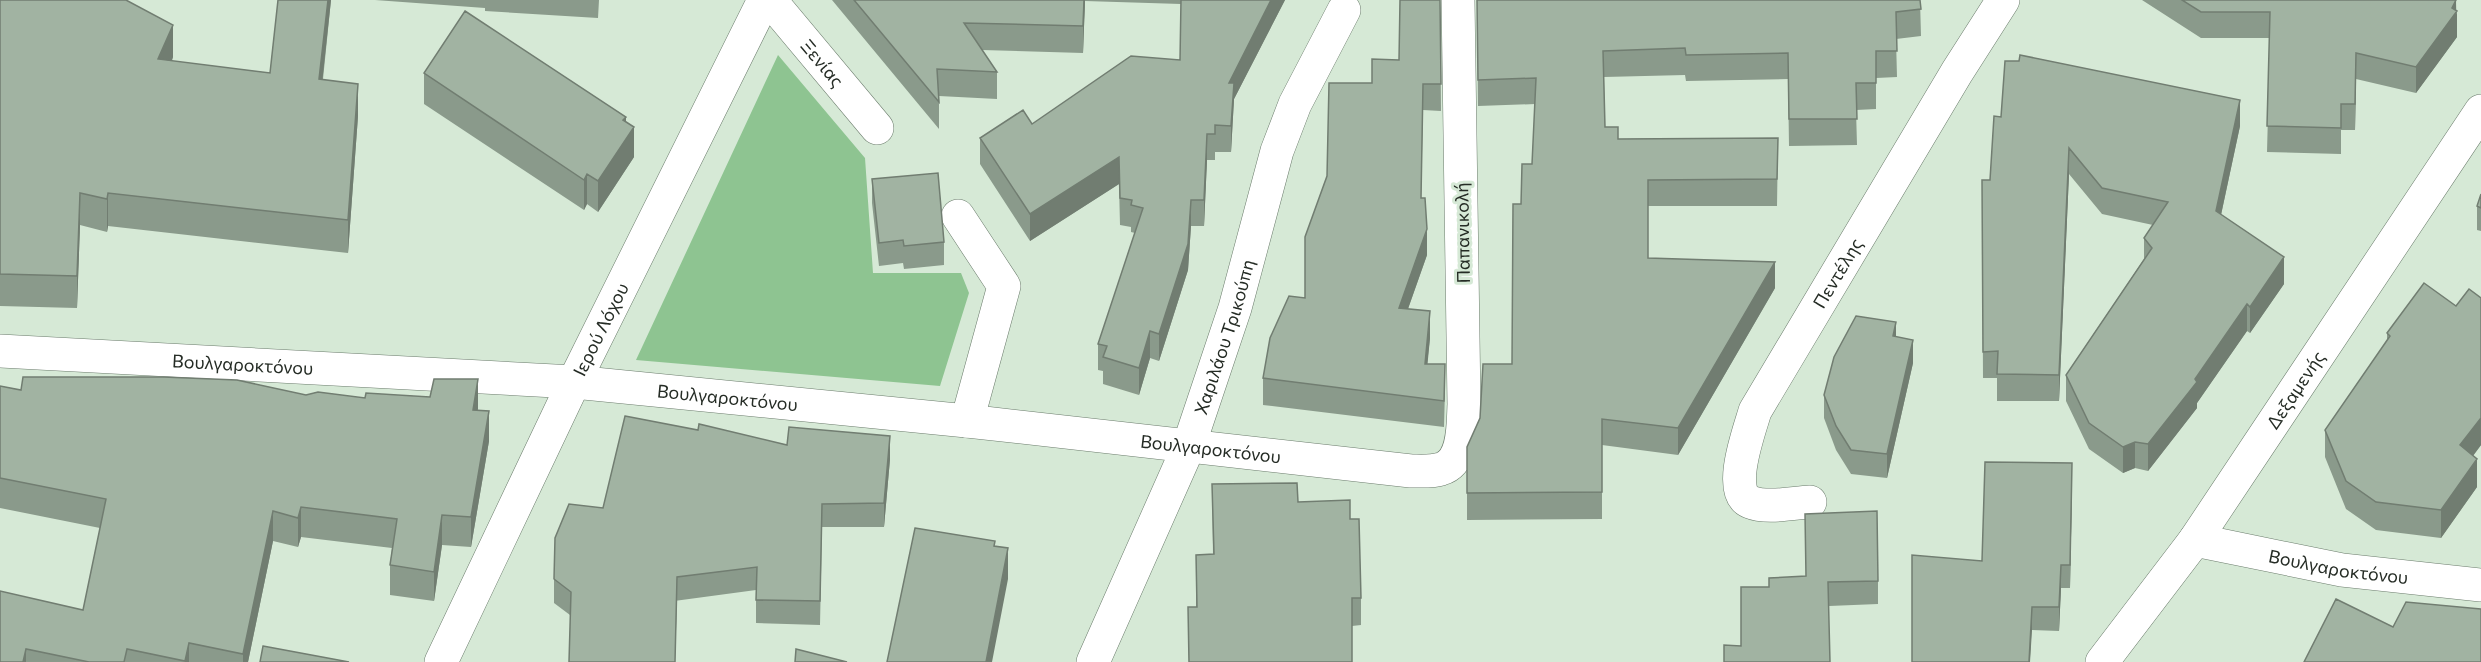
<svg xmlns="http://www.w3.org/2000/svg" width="2481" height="662" viewBox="0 0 2481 662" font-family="Commissioner,sans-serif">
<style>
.green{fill:#8ec491}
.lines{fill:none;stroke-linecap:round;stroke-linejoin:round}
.minor-casing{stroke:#6b7c6c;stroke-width:34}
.major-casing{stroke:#6b7c6c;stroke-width:34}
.minor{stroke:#fff;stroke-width:33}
.major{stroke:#fff;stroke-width:33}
.wall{fill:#8a9a8b}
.shaded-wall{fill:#717d71}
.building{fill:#a1b3a2;stroke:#717d71;stroke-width:1.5}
.labels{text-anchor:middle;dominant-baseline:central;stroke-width:6;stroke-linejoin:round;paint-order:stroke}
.street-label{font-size:18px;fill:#252c25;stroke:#d6e9d6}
</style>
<rect width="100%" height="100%" fill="#d6e9d6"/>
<path class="green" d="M 778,55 L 865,158 L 873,273 L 961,273 L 969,293 L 940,386 L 636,360 Z"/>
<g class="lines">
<defs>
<g id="minor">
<path id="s1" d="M 770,0 L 877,128"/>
<path d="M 958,216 L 1004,286 L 967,421"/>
<path id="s2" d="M 0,351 L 574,382 L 967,421 L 1411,471 C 1420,471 1432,472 1441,469 C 1465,462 1463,424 1464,404 L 1458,0"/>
<path id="s3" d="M 1810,502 C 1792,503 1767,509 1750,502 C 1726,492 1750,429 1755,411 L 1957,72 L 2003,0"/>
<path id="s4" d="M 2195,540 L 2342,570 L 2481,585"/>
<path id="s5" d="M 441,662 L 574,382 L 764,0"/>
<path id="s6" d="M 1093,662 L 1188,448 L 1235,308 L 1277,151 L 1295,104 L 1344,10"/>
</g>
<g id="major">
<path id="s7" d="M 2102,662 L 2195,540 L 2481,111"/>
</g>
</defs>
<use href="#minor" class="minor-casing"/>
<use href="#major" class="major-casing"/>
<use href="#minor" class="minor"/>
<use href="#major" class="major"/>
</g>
<path class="wall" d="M 0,0 L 173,57 L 172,61 L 270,73 L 278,0 L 331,0 L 323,79 L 358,116 L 348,253 L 108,226 L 107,232 L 80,225 L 77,308 L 0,306 Z
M 375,0 L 599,0 L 598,18 L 485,11 L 485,8 Z
M 832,0 L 1285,0 L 1234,99 L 1231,152 L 1215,152 L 1215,160 L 1207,160 L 1204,226 L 1191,226 L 1188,270 L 1159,361 L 1150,358 L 1139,395 L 1103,384 L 1103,371 L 1098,370 L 1098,344 L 1135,233 L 1131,232 L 1131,227 L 1120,225 L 1119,184 L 1030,241 L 980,164 L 980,138 L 1032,124 L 1180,60 L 1181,4 L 1085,1 L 1083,53 L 982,50 L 997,72 L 997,99 L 939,96 L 939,129 Z
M 1440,0 L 1441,111 L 1423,110 L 1421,198 L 1427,255 L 1408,309 L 1430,338 L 1427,364 L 1445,390 L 1444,427 L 1263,405 L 1263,378 L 1305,298 L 1372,83 L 1399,60 Z
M 1477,0 L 1920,0 L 1921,36 L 1896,39 L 1897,77 L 1876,78 L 1876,109 L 1856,110 L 1857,145 L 1789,146 L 1788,79 L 1686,81 L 1685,75 L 1604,77 L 1605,127 L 1618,139 L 1778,138 L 1777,206 L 1648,206 L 1648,258 L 1775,288 L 1678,455 L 1602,445 L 1602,519 L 1467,520 L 1467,447 L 1512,364 L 1521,204 L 1532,164 L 1535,104 L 1478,106 Z
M 2142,0 L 2456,0 L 2457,37 L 2416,93 L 2356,79 L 2355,130 L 2341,130 L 2341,154 L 2267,152 L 2270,38 L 2201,38 Z
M 424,73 L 626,122 L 634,157 L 598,212 L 587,204 L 584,210 L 424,104 Z
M 2001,117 L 2240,126 L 2221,215 L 2284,284 L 2250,333 L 2247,331 L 2197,403 L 2197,408 L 2148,471 L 2135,468 L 2123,473 L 2089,449 L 2066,401 L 2066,375 L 2144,259 L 2144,238 L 2153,225 L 2102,214 L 2069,174 L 2059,401 L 1997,401 L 1997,378 L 1983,378 L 1982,180 L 1990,180 Z
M 872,179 L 944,242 L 944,265 L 904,269 L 903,263 L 879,266 L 872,203 Z
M 2481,194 L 2481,231 L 2477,230 L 2477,206 Z
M 2481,298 L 2481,445 L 2473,456 L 2477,487 L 2441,538 L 2376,530 L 2346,509 L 2325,457 L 2325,430 L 2387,341 L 2387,333 Z
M 1896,337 L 1913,363 L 1887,478 L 1851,474 L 1836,450 L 1824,418 L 1824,395 Z
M 0,386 L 21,390 L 306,395 L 365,398 L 478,410 L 489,441 L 471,547 L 442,545 L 434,601 L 390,595 L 390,565 L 392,548 L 301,537 L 298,547 L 273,541 L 248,662 L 0,662 L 83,610 L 100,528 L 0,508 Z
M 787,445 L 890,459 L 884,527 L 822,527 L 820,625 L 756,623 L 756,590 L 570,615 L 554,603 L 554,579 L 603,508 Z
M 1212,484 L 1298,502 L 1350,519 L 1361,598 L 1361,625 L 1352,626 L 1196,607 L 1196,555 L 1213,554 Z
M 2072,487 L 2070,588 L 2061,588 L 2059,631 L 2032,630 L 1982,561 Z
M 1769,578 L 1878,581 L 1878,604 L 1829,606 L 1741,646 L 1769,587 Z"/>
<path class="shaded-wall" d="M 328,0 L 331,0 L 319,111 L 319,79 Z
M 1084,0 L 1085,0 L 1083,53 L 1083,26 Z
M 1271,0 L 1285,0 L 1234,99 L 1231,152 L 1231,126 L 1229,83 Z
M 2456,0 L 2456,14 L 2457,11 L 2457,37 L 2416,93 L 2416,67 Z
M 173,25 L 173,57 L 158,92 L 158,59 Z
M 2356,53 L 2356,79 L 2355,130 L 2355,104 Z
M 358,84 L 358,116 L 348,253 L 348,220 Z
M 2240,100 L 2240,126 L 2216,238 L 2216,211 Z
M 626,117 L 626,139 L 634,127 L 634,157 L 598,212 L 598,181 L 623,120 Z
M 1207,134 L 1207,160 L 1204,226 L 1204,200 Z
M 2069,148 L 2069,174 L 2059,401 L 2059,375 Z
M 1119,157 L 1119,184 L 1030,241 L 1030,214 Z
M 587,174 L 587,204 L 584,210 L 584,180 Z
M 80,193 L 80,225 L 77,308 L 77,276 Z
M 108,193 L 108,226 L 107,232 L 107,199 Z
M 1191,200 L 1191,226 L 1188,270 L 1159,361 L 1159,334 Z
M 1427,229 L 1427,255 L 1399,334 L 1399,308 Z
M 2284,257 L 2284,284 L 2250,333 L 2250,307 Z
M 1775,262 L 1775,288 L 1678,455 L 1678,428 Z
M 2247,304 L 2247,331 L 2197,403 L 2197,408 L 2148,471 L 2148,444 L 2195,379 Z
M 1430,311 L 1430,338 L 1425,390 L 1425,364 Z
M 1896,322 L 1896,346 L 1893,336 Z
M 1150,331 L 1150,358 L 1139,395 L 1139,368 Z
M 1913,340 L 1913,363 L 1887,478 L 1887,454 Z
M 478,379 L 478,409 L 473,440 L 473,410 Z
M 489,411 L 489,441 L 471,547 L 471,517 Z
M 2481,418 L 2481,445 L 2460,473 L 2460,445 Z
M 890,436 L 890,459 L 884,527 L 884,503 Z
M 2135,442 L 2135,468 L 2123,473 L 2123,447 Z
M 2477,459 L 2477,487 L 2441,538 L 2441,510 Z
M 2072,463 L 2072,487 L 2070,588 L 2070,565 Z
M 301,507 L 301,537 L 298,547 L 298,518 Z
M 273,511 L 273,541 L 248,662 L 243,662 L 243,654 Z
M 442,515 L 442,545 L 434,601 L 434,572 Z
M 1008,548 L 1008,579 L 992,662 L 986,662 Z
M 2061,565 L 2061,588 L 2059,631 L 2059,607 Z
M 677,577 L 677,600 L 675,662 Z
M 2032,607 L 2032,630 L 2030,662 L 2029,662 Z
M 189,643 L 189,662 L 185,662 L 185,661 Z
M 26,649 L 26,662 L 23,662 Z"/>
<path class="building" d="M 0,0 L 126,0 L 173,25 L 158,59 L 270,73 L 278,0 L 328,0 L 319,79 L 358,84 L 348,220 L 108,193 L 107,199 L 80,193 L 77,276 L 0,274 Z
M 854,0 L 1084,0 L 1083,26 L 964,23 L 997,72 L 937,69 L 939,102 Z
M 1181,0 L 1271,0 L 1229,83 L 1234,83 L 1231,126 L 1215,125 L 1215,134 L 1207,134 L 1204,200 L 1191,200 L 1188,244 L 1159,334 L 1150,331 L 1139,368 L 1103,357 L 1107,346 L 1098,344 L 1143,208 L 1131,205 L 1132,200 L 1120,198 L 1119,157 L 1030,214 L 980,138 L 1023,110 L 1032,124 L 1131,56 L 1180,60 Z
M 1400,0 L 1440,0 L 1441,84 L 1423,84 L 1421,198 L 1425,198 L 1427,229 L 1399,308 L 1430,311 L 1425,364 L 1445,364 L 1444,401 L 1263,378 L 1270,338 L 1289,296 L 1305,298 L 1305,237 L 1327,176 L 1329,83 L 1372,83 L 1372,59 L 1399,60 Z
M 1477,0 L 1920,0 L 1921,9 L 1896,12 L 1897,51 L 1876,51 L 1876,83 L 1856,83 L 1857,119 L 1789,119 L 1788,53 L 1686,55 L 1685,48 L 1603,51 L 1605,127 L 1618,127 L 1618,139 L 1778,138 L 1777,179 L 1648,180 L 1648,258 L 1775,262 L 1678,428 L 1602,419 L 1602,492 L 1467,493 L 1467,447 L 1480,418 L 1483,364 L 1512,364 L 1513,204 L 1521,204 L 1522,164 L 1532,164 L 1536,78 L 1478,80 Z
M 2182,0 L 2456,0 L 2452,8 L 2457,11 L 2416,67 L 2356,53 L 2355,104 L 2341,104 L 2341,128 L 2267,126 L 2270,12 L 2201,12 Z
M 465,11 L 626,117 L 623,120 L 634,127 L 598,181 L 587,174 L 584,180 L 424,73 Z
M 2020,55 L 2240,100 L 2216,211 L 2284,257 L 2250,307 L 2247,304 L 2195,379 L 2197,382 L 2148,444 L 2135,442 L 2123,447 L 2089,423 L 2066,375 L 2152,248 L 2144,238 L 2168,202 L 2102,188 L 2069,148 L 2059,375 L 1997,374 L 1998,351 L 1983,352 L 1982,180 L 1990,180 L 1994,116 L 2001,117 L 2005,61 L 2019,61 Z
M 938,173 L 944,242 L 904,246 L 903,240 L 879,243 L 872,179 Z
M 2481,194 L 2481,208 L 2477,206 Z
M 2424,283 L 2456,306 L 2469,289 L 2481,298 L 2481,418 L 2460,445 L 2477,459 L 2441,510 L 2376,502 L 2346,481 L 2325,430 L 2390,336 L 2387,333 Z
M 1856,316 L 1896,322 L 1893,336 L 1913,340 L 1887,454 L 1851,450 L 1836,426 L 1824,395 L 1834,357 Z
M 23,377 L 163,377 L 237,380 L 306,395 L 318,392 L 365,398 L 366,393 L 430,397 L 434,379 L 478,379 L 473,410 L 489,411 L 471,517 L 442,515 L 434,572 L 390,565 L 397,519 L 301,507 L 298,518 L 273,511 L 243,654 L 189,643 L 185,661 L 127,649 L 124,662 L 89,662 L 26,649 L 23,662 L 0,662 L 0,591 L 83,610 L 106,499 L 0,478 L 0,386 L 21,390 Z
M 625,416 L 698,430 L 699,424 L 787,445 L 789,427 L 890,436 L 884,503 L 822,504 L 820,601 L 756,600 L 757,567 L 677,577 L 675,662 L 569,662 L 571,592 L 554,579 L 555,538 L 569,504 L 603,508 Z
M 1985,462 L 2072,463 L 2070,565 L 2061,565 L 2059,607 L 2032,607 L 2029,662 L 1912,662 L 1912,555 L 1982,561 Z
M 1297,483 L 1298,502 L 1350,500 L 1350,519 L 1359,519 L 1361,598 L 1352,598 L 1352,662 L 1189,662 L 1188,607 L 1197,607 L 1196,555 L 1214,554 L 1212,484 Z
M 1877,511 L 1878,581 L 1828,582 L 1830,662 L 1724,662 L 1724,645 L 1741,646 L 1741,587 L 1769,587 L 1769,578 L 1806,576 L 1805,514 Z
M 915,528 L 995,541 L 994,546 L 1008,548 L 986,662 L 887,662 Z
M 2336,599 L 2393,627 L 2406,602 L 2481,609 L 2481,662 L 2304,662 Z
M 263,646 L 349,662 L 260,662 Z
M 796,649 L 847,662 L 795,662 Z"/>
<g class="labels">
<g class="street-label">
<text stroke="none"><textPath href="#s1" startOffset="82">Ξενίας</textPath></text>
<text transform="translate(1462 233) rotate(-91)">Παπανικολή</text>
<text stroke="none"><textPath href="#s3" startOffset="318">Πεντέλης</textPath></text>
<text stroke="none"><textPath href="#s5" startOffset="369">Ιερού Λόχου</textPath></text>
<text stroke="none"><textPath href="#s6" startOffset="351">Χαριλάου Τρικούπη</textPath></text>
<text stroke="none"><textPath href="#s2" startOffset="243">Βουλγαροκτόνου</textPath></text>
<text stroke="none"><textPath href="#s7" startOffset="334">Δεξαμενής</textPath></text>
<text stroke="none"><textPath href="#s2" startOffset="729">Βουλγαροκτόνου</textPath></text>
<text stroke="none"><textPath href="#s2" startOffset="1215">Βουλγαροκτόνου</textPath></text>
<text stroke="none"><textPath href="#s4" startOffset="146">Βουλγαροκτόνου</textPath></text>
</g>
</g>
</svg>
